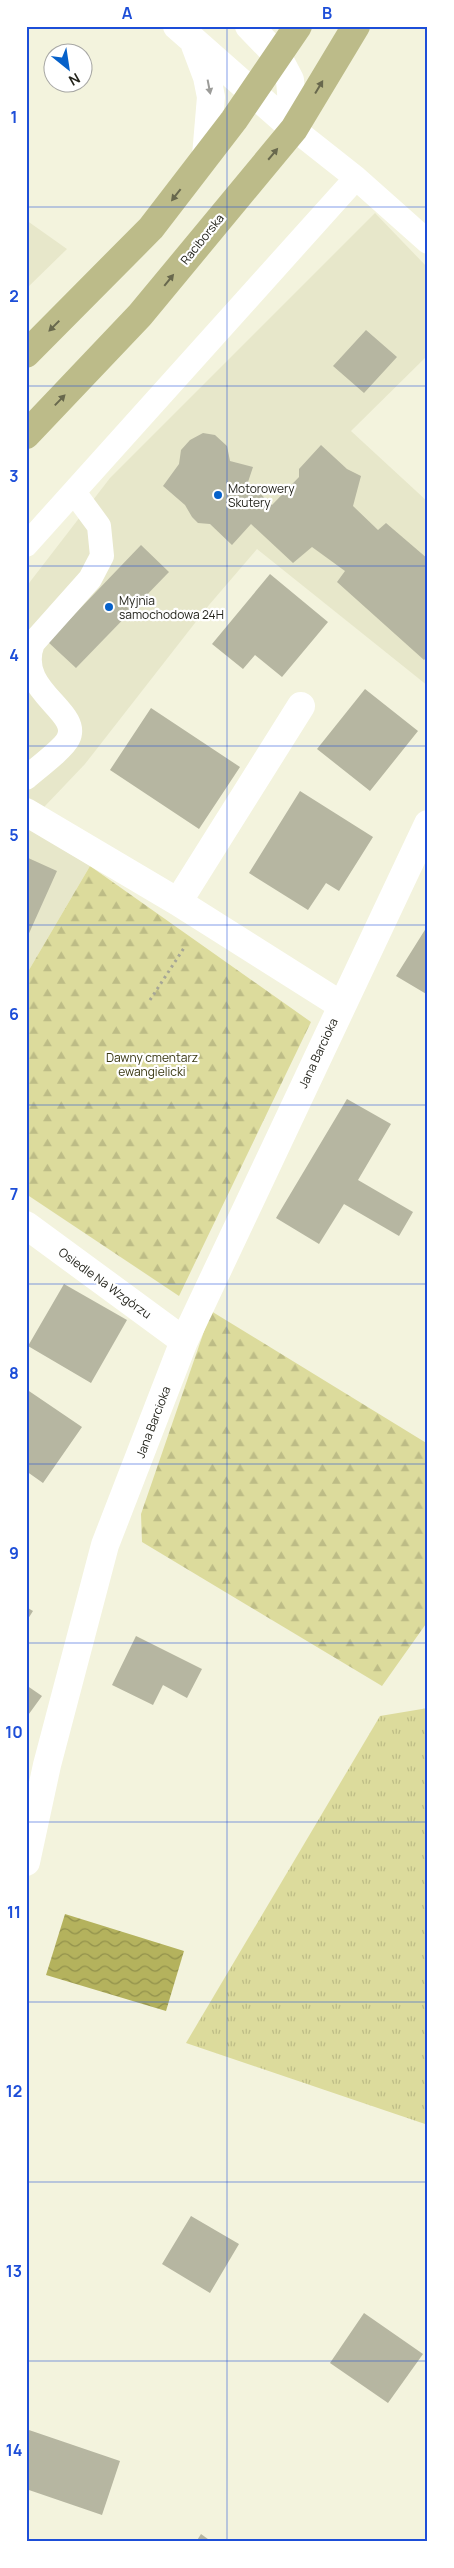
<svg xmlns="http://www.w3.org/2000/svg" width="454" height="2568" viewBox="0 0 454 2568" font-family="Manrope,sans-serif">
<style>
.built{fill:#e7e7ca}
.grass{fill:url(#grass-tufts)}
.forest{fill:url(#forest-firs)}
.water{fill:url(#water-waves)}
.building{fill:#b6b6a1}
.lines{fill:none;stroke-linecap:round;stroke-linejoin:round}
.path{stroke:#a6a696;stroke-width:3;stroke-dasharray:2.5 4;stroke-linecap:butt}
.lane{stroke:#fff;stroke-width:24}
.street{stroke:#fff;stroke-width:28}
.secondary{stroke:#fff;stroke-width:28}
.primary{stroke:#bcbb89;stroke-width:28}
.oneway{fill:#9c9c99}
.oneway2{fill:#68684d}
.grid{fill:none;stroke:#1d4ed8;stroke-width:1;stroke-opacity:0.55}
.poi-dot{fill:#0661ca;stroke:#fff;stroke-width:2}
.labels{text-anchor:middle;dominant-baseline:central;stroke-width:4.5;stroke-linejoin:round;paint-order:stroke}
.street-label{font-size:12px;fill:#24241c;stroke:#fff}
.poi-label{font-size:12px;fill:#24241c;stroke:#fff;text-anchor:start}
.park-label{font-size:12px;fill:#393813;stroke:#fff}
.neatline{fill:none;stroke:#1d4ed8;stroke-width:2}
.grid-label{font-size:16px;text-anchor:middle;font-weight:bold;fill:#1d4ed8}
</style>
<defs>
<pattern id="grass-tufts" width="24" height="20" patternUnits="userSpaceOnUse" patternTransform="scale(1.25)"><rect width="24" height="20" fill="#dcdb9c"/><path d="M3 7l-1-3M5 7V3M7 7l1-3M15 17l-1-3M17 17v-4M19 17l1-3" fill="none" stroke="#bdbc86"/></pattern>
<pattern id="forest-firs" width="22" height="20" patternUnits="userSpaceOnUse" patternTransform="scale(1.25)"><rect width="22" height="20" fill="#dcdb9c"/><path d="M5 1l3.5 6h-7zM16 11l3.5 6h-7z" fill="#bdbc86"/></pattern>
<pattern id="water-waves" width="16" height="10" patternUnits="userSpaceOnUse" patternTransform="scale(1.25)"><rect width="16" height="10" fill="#b4b25d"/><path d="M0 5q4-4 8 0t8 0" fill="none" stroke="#92914c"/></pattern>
</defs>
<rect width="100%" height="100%" fill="#f3f3dd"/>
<path class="built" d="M 375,213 L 428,268 L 428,355 L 351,431 L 428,502 L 428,686 L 257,549 L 209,605 L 85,764 L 26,826 L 90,866 L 26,975 L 26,587 L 110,478 Z
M 26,220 L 67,249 L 26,289 Z"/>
<path class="grass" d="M 428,1708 L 428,2125 L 186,2043 L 380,1716 Z"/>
<path class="forest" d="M 90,866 L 311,1022 L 179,1296 L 26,1194 L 26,975 Z
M 211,1311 L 428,1444 L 428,1621 L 382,1686 L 142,1542 L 141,1514 Z"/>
<path class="water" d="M 65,1914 L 184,1951 L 166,2011 L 46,1975 Z"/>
<path class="building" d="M 366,330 L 397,357 L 364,393 L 333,366 Z
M 203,433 L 215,435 L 227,446 L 230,461 L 253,467 L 248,482 L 272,505 L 299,477 L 299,469 L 321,445 L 347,469 L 361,476 L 353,506 L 378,530 L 386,523 L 428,559 L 428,656 L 424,660 L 337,582 L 345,571 L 312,547 L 293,563 L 251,524 L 232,545 L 210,524 L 198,523 L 192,517 L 185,505 L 163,486 L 179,464 L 181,450 L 190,440 Z
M 141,545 L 169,572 L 76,668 L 48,642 Z
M 270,574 L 328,622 L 282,677 L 255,655 L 243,669 L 212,644 Z
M 365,689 L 418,731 L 370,791 L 317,749 Z
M 151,708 L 240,767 L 199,829 L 110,770 Z
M 300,791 L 373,837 L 339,891 L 326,883 L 308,910 L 249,873 Z
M 26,857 L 57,871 L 26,940 Z
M 428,925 L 428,995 L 396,976 Z
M 347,1099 L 391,1124 L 358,1180 L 413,1212 L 399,1236 L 344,1204 L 319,1244 L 276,1218 Z
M 64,1284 L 127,1320 L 91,1383 L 28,1346 Z
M 26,1389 L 82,1427 L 43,1483 L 26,1471 Z
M 26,1607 L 33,1611 L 26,1622 Z
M 136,1636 L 202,1669 L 187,1698 L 163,1685 L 153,1705 L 112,1685 Z
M 26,1685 L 42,1696 L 26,1718 Z
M 191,2216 L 239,2244 L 210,2293 L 162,2264 Z
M 364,2313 L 423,2354 L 388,2403 L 330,2363 Z
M 26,2429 L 120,2461 L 102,2515 L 26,2489 Z
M 201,2534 L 212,2542 L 196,2542 Z"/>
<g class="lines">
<path class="path" d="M 150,1000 L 184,948"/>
<path class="lane" d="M 294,129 L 356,178 L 428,242
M 26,545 L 356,178
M 26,778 C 35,770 64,748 68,739 C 83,711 14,691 33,643 L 90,579 L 102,556 L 99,526 L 74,492"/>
<path class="street" d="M 26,812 L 178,902 L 341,1005
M 178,902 L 301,706
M 26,1225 L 184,1341
M 26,1862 L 47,1765 L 105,1545 L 184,1341 L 428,824"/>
<path class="secondary" d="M 177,26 L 294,129
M 249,26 L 277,55 L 290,80 L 294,129
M 195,45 L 207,77 L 211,97 L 206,156"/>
<path class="primary" d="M 26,354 L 151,228 L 234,120 L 298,26
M 26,435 L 140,315 L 294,129 L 356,26"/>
</g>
<defs><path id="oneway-solid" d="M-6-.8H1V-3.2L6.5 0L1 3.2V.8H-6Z" transform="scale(1.25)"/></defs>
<use class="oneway" href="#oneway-solid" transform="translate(209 87) rotate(79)"/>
<g class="oneway2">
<use href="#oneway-solid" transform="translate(319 87) rotate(-59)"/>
<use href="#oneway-solid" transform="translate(273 154) rotate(-50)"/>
<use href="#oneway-solid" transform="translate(176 195) rotate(128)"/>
<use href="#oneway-solid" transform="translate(169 280) rotate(-51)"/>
<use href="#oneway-solid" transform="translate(54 326) rotate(135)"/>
<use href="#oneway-solid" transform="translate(60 400) rotate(-46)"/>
</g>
<path class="grid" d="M 227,26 L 227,2542M 26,207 L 428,207M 26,386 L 428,386M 26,566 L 428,566M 26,746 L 428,746M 26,925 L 428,925M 26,1105 L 428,1105M 26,1284 L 428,1284M 26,1464 L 428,1464M 26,1643 L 428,1643M 26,1822 L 428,1822M 26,2002 L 428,2002M 26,2182 L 428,2182M 26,2361 L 428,2361"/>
<g class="poi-dot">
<circle cx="218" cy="495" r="5"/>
<circle cx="109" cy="607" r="5"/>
</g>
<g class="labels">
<g class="street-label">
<text transform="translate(202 239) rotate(-51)">Raciborska</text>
<text transform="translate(318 1053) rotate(-65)">Jana Barcioka</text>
<text transform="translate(105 1283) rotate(36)">Osiedle Na Wzgórzu</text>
<text transform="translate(153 1422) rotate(-69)">Jana Barcioka</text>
</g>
<g class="poi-label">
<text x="228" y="488">Motorowery<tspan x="228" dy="14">Skutery</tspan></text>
<text x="119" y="600">Myjnia<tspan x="119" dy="14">samochodowa 24H</tspan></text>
</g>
<g class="park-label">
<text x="152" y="1057">Dawny cmentarz<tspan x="152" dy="14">ewangielicki</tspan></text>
</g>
</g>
<rect width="454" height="2568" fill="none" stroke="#ffffff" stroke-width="55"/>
<g transform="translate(68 68) rotate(150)"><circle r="24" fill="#ffffff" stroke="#a7a7a4"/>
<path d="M0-4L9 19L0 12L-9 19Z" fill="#0661ca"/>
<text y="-8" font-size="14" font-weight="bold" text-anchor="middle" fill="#24241c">N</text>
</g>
<rect x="28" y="28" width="398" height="2512" class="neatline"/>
<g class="grid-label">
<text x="127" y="19">A</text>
<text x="327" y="19">B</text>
<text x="14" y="123">1</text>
<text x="14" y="302">2</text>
<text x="14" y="482">3</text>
<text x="14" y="661">4</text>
<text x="14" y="841">5</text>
<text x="14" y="1020">6</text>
<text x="14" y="1200">7</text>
<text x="14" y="1379">8</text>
<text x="14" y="1559">9</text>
<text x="14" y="1738">10</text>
<text x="14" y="1918">11</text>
<text x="14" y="2097">12</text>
<text x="14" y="2277">13</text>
<text x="14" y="2456">14</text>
</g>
</svg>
